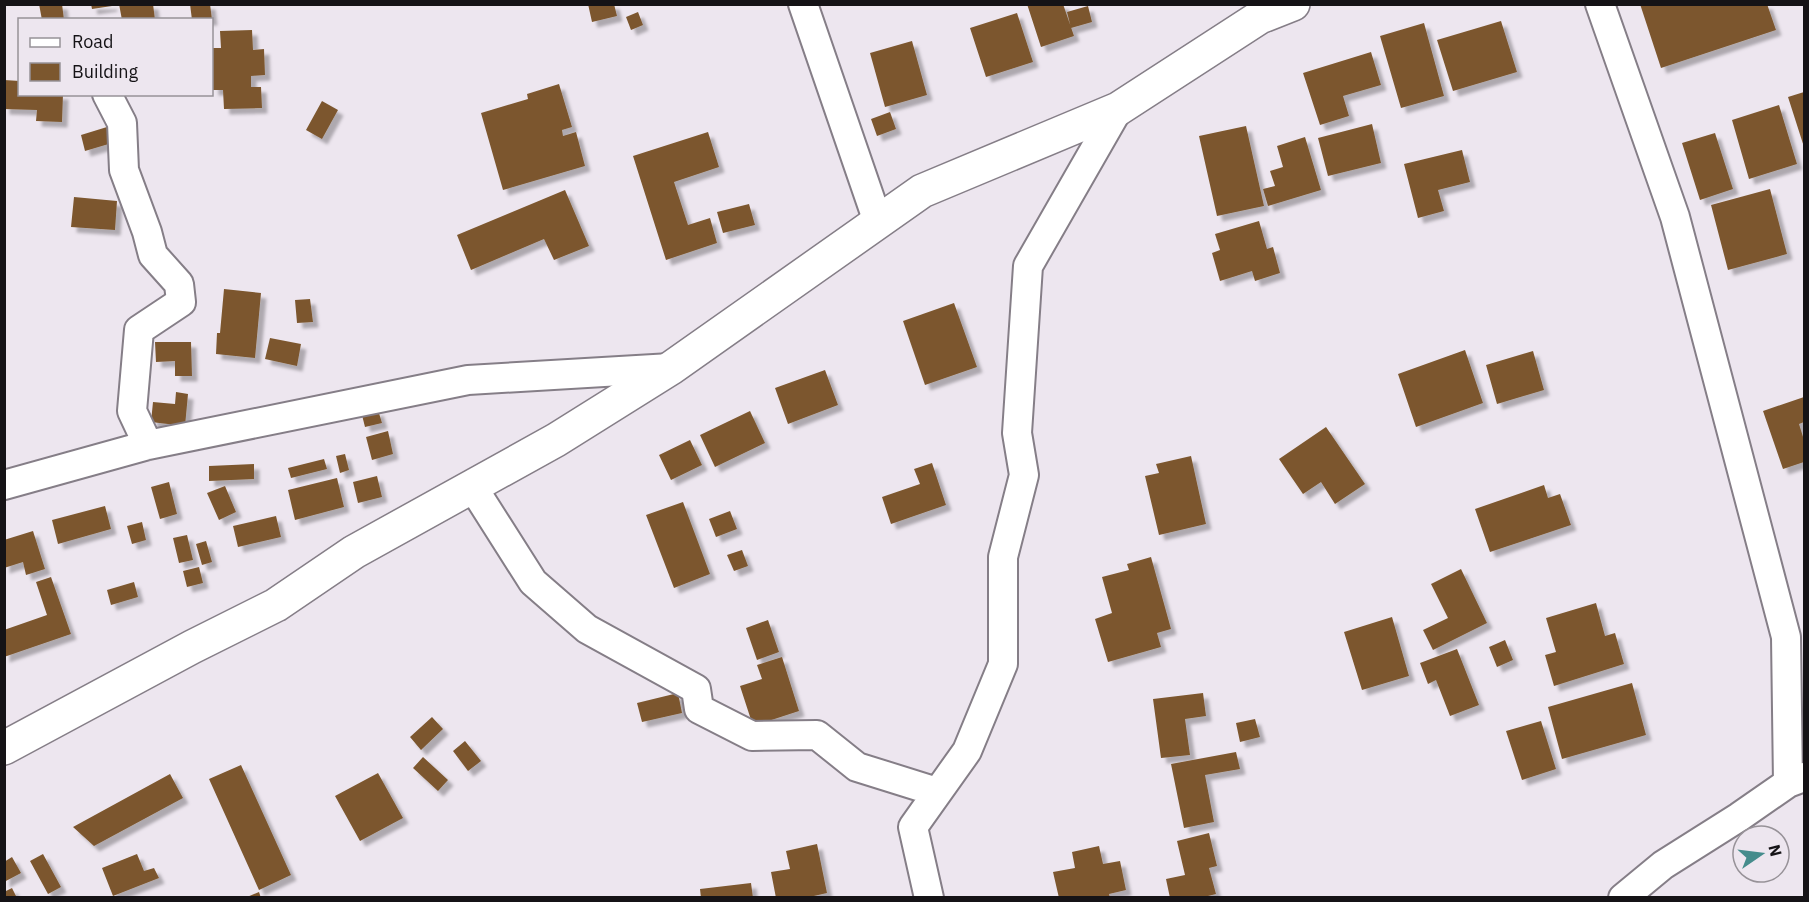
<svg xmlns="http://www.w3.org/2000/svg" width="1809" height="902" viewBox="0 0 1809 902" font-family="'IBM Plex Sans',sans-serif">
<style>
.building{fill:#7c572e;filter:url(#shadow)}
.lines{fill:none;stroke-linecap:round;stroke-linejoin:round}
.street-casing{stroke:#857e87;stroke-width:32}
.secondary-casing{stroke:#857e87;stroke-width:36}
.street{stroke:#fff;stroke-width:28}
.secondary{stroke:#fff;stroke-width:33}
</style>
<defs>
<filter id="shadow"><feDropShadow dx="5.5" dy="5.5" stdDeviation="1.5" flood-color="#0004"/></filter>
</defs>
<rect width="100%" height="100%" fill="#ede6ef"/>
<path class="building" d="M 39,4 L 62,4 L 64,20 L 42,20 Z
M 91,4 L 112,4 L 112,6 L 92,9 Z
M 119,4 L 153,4 L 155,20 L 122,20 Z
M 190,4 L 210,4 L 212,20 L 192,20 Z
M 588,4 L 614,4 L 617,16 L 592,22 Z
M 1027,4 L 1063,4 L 1074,36 L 1041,47 Z
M 1640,4 L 1767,4 L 1776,30 L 1661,68 Z
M 1088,6 L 1092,22 L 1071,28 L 1067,12 Z
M 638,12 L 643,25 L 631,30 L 626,17 Z
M 1017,13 L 1033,62 L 986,77 L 970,28 Z
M 1501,21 L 1517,72 L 1453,91 L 1437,40 Z
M 1424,23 L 1444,96 L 1401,108 L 1380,36 Z
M 252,30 L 253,50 L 264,49 L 265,75 L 251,76 L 251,87 L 261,87 L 262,108 L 224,109 L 223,90 L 213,90 L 212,48 L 221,48 L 220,31 Z
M 912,41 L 927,95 L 885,107 L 870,53 Z
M 1371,52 L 1381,85 L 1343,96 L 1349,116 L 1320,125 L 1303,73 Z
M 4,80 L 20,81 L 20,94 L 63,94 L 62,122 L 36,121 L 37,110 L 4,109 Z
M 559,84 L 572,127 L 562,130 L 563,136 L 576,132 L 585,166 L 503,190 L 481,113 L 528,99 L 527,94 Z
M 1804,92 L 1804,147 L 1788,97 Z
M 322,101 L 338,110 L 322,139 L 306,130 Z
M 1779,105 L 1797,164 L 1749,179 L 1732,120 Z
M 890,112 L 896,129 L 877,136 L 871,119 Z
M 1372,124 L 1381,163 L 1328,176 L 1318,138 Z
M 1246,126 L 1264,206 L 1217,216 L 1199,136 Z
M 107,127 L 112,143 L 85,151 L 81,135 Z
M 708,132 L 719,167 L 674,182 L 688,225 L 710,218 L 717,243 L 666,260 L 633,156 Z
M 1715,133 L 1733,189 L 1700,200 L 1682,143 Z
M 1305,137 L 1321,190 L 1268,206 L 1263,189 L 1275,186 L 1270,171 L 1283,167 L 1277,146 Z
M 1462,150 L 1470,182 L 1438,190 L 1444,211 L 1418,218 L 1404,164 Z
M 1770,189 L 1787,254 L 1728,270 L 1711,205 Z
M 565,190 L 589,246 L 554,260 L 544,239 L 471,270 L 457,235 Z
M 74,197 L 117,201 L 115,230 L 71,227 Z
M 749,204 L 755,225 L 723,233 L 717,212 Z
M 1259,221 L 1267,249 L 1273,247 L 1280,273 L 1255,281 L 1252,271 L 1220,281 L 1212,253 L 1220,250 L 1215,234 Z
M 224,289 L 261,293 L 255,358 L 216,354 L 217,333 L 220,333 Z
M 310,299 L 313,322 L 297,323 L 295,300 Z
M 954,303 L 977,367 L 925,385 L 903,321 Z
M 270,338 L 301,344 L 297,366 L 265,359 Z
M 155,342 L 191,342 L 192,376 L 175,376 L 175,361 L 156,362 Z
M 1465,350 L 1483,403 L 1416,427 L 1398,374 Z
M 1533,351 L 1544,390 L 1497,404 L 1486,365 Z
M 825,370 L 838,405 L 788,424 L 775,388 Z
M 176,392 L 188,394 L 185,426 L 151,422 L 153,402 L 175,404 Z
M 1804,397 L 1804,422 L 1799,424 L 1804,440 L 1804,462 L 1783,469 L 1763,411 Z
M 378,410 L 382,423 L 365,427 L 362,415 Z
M 750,411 L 765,443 L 715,467 L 700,435 Z
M 1326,427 L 1365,484 L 1335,504 L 1321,482 L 1303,494 L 1279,459 Z
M 388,431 L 393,454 L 372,460 L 366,437 Z
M 690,440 L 702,465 L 671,480 L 659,455 Z
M 345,454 L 349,470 L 340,473 L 336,456 Z
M 1191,456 L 1206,524 L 1159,535 L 1145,476 L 1159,473 L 1156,464 Z
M 324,459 L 327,469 L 291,478 L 288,468 Z
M 932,463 L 946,505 L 891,524 L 882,497 L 920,484 L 914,469 Z
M 254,464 L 254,479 L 209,481 L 209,466 Z
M 377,476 L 382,497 L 358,503 L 353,482 Z
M 337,478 L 344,507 L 295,520 L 288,490 Z
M 169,482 L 177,514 L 160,519 L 151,487 Z
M 1544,485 L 1548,498 L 1560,494 L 1571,525 L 1490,552 L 1475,509 Z
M 225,486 L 236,512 L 219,520 L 207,493 Z
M 683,502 L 710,574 L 674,588 L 646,515 Z
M 105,506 L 111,529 L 58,544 L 52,520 Z
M 730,511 L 737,529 L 716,537 L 709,519 Z
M 276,516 L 281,537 L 238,547 L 233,526 Z
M 142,522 L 146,540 L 132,544 L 127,526 Z
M 33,531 L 45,569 L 26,575 L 23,562 L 4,568 L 4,540 Z
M 187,535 L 193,560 L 179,563 L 173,538 Z
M 206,541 L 212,562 L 202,565 L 196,544 Z
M 742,550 L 748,566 L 734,571 L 727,555 Z
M 1151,557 L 1171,629 L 1157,633 L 1161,647 L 1108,662 L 1095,619 L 1112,613 L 1102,577 L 1129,570 L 1127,564 Z
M 199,567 L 203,583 L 187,587 L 183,571 Z
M 1461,569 L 1487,623 L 1433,650 L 1423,630 L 1448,618 L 1431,584 Z
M 51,577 L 71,634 L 4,657 L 4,630 L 47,615 L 36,582 Z
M 134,582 L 138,597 L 111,605 L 107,590 Z
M 1596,603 L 1605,636 L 1615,633 L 1624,664 L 1554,686 L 1545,655 L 1556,652 L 1546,618 Z
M 1392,617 L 1409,676 L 1362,690 L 1344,632 Z
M 768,620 L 779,652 L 757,660 L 746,628 Z
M 1505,640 L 1513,660 L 1497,667 L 1489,647 Z
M 1457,649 L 1479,705 L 1450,716 L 1436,680 L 1428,684 L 1420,663 Z
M 782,657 L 799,711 L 753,726 L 740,686 L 762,679 L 757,665 Z
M 1632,683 L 1646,735 L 1562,759 L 1548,707 Z
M 678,693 L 682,713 L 642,722 L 637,703 Z
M 1203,693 L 1206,716 L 1185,719 L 1190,755 L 1161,758 L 1153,699 Z
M 432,717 L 443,729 L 421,750 L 410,737 Z
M 1255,719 L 1260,737 L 1240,742 L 1236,723 Z
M 1541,721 L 1556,769 L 1522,780 L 1506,731 Z
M 465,741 L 481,761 L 468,771 L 453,751 Z
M 1236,752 L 1240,769 L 1205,775 L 1214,822 L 1184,828 L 1171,764 Z
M 423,757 L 448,780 L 438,791 L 413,768 Z
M 241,765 L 291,875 L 259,890 L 209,779 Z
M 378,773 L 403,818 L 360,841 L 335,796 Z
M 170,774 L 183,798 L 94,846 L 73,827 Z
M 1209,833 L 1217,866 L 1209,868 L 1216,894 L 1200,898 L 1170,898 L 1166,879 L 1185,875 L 1177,841 Z
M 817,844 L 827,893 L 805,898 L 776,898 L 771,872 L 790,869 L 786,851 Z
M 1099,846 L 1103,864 L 1120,861 L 1126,890 L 1109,894 L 1110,898 L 1059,898 L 1053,872 L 1075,868 L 1072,852 Z
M 43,854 L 61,887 L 48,894 L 30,861 Z
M 137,854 L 144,871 L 154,868 L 159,878 L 113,896 L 102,868 Z
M 12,857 L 21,873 L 4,882 L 4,862 Z
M 751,883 L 753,898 L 701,898 L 700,889 Z
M 12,888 L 17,898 L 4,898 L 4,892 Z
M 259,892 L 261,898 L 247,898 L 247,897 Z"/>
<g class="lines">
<defs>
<path id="street" d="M 803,4 L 878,222
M 1600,4 L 1675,217 L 1786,637 L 1788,783
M 107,94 L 122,123 L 124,170 L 147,232 L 153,255 L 179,284 L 181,302 L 139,330 L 132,411 L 148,445
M 4,485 L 148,445 L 468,380 L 671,368
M 472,486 L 533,582 L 587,629 L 696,689 L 699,709 L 752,736 L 817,735 L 857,767 L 937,792
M 929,898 L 913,827 L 967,751 L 1003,664 L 1003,557 L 1024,475 L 1017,433 L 1028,266 L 1118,109
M 1623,898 L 1663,865 L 1739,817 L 1788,783 L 1804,777"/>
<path id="secondary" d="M 4,748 L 192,647 L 276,605 L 354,552 L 556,440 L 671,368 L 922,191 L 1118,109 L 1260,17 L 1293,4"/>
</defs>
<use href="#street" class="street-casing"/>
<use href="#secondary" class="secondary-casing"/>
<use href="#street" class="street"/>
<use href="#secondary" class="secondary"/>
</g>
<rect width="1809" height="902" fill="none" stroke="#151316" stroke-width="12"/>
<rect x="18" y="18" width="195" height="78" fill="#ede6ef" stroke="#979298" stroke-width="1.5"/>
<rect x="30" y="38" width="30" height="9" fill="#ffffff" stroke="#979298" stroke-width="1.5"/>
<text x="72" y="48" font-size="18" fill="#151316">Road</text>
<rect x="30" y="63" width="30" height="18" fill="#7c572e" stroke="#979298" stroke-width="1.5"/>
<text x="72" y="78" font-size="18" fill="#151316">Building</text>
<g transform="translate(1761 854) rotate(76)"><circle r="28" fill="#ede6ef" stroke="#979298" stroke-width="1.5"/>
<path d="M0-4.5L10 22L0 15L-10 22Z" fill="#458c8c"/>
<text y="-9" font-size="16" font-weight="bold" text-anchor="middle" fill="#151316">N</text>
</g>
</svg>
